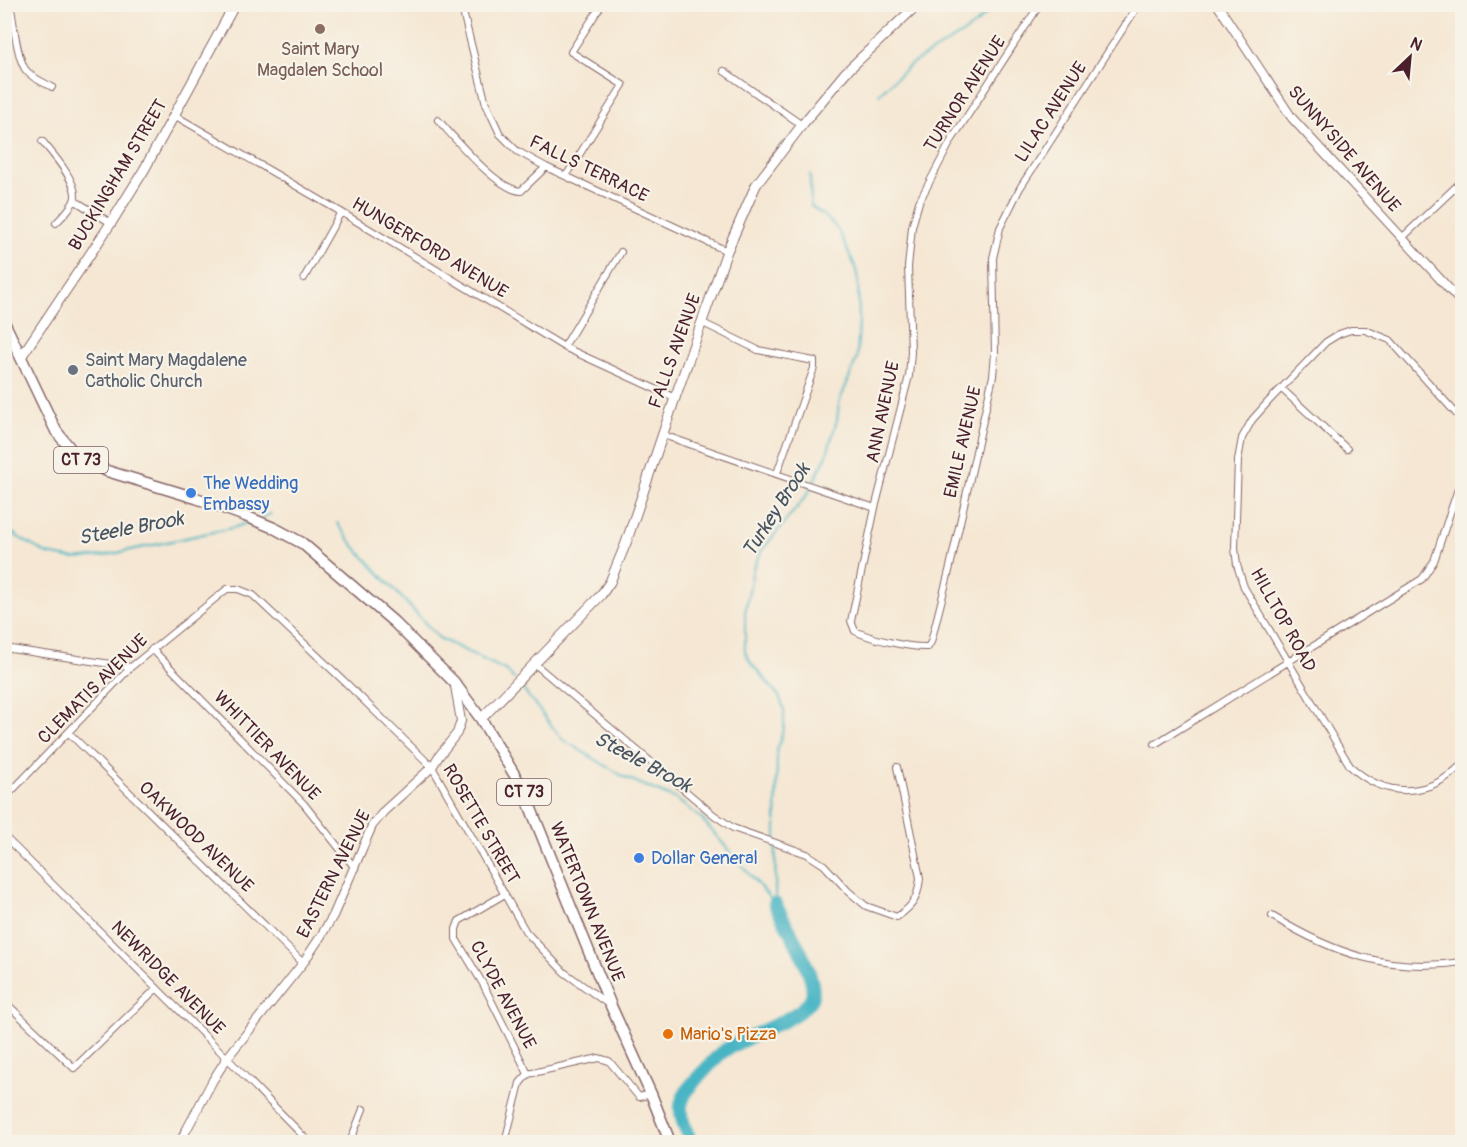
<svg xmlns="http://www.w3.org/2000/svg" width="1467" height="1147" viewBox="0 0 1467 1147" font-family="Pangolin,sans-serif">
<style>
.lines{fill:none;stroke-linecap:round;stroke-linejoin:round}
.stream{stroke:#48b5c4;stroke-width:2}
.river{stroke:#48b5c4;stroke-width:14}
.minor-casing{stroke:#866566;stroke-width:8}
.tertiary-casing{stroke:#866566;stroke-width:10}
.secondary-casing{stroke:#866566;stroke-width:11}
.primary-casing{stroke:#866566;stroke-width:13}
.minor{stroke:#fff;stroke-width:6}
.tertiary{stroke:#fff;stroke-width:8}
.secondary{stroke:#fff;stroke-width:9}
.primary{stroke:#fff;stroke-width:10}
.education-dot{fill:#8d6e63;stroke:#f7f3e8;stroke-width:2}
.worship-dot{fill:#6b7280;stroke:#f7f3e8;stroke-width:2}
.shop-dot{fill:#3f7fe0;stroke:#f7f3e8;stroke-width:2}
.food-dot{fill:#e8710a;stroke:#f7f3e8;stroke-width:2}
.labels{text-anchor:middle;dominant-baseline:central;stroke-width:4.5;stroke-linejoin:round;paint-order:stroke}
.shield{fill:#f7f3e8;stroke:#7e5f64;stroke-width:1.5}
.shield-label{font-size:16px;font-weight:bold;fill:#4a1f2b}
.education-label{font-size:18px;fill:#785e54;stroke:#f7f3e8}
.street-label{font-size:18px;fill:#4a1f2b;stroke:#f7f3e8}
.worship-label{font-size:18px;fill:#5b616d;stroke:#f7f3e8;text-anchor:start}
.shop-label{font-size:18px;fill:#366cbe;stroke:#f7f3e8;text-anchor:start}
.food-label{font-size:18px;fill:#c56008;stroke:#f7f3e8;text-anchor:start}
.water-label{font-size:20px;font-style:italic;fill:#495461;stroke:#f7f3e8}
</style>
<rect width="100%" height="100%" fill="#f7f3e8"/>
<filter id="ink" filterUnits="userSpaceOnUse"><feTurbulence type="fractalNoise" baseFrequency=".0167" numOctaves="2"/><feDisplacementMap in="SourceGraphic" scale="12" xChannelSelector="R" yChannelSelector="G"/><feConvolveMatrix kernelMatrix="1 2 1 2 8 2 1 2 1" color-interpolation-filters="sRGB"/></filter>
<filter id="wash" filterUnits="userSpaceOnUse"><feTurbulence type="fractalNoise" baseFrequency=".008" numOctaves="4" result="noise"/><feDisplacementMap in="SourceGraphic" scale="24" xChannelSelector="R" yChannelSelector="G"/><feGaussianBlur stdDeviation="1.35" result="paint"/><feColorMatrix in="noise" values="0 0 0 0 0 0 0 0 0 0 0 0 0 0 0 0 0 1.4 0 .05"/><feComposite in="paint" operator="in"/></filter>
<g filter="url(#wash)">
<rect width="100%" height="100%" fill="#f5e7d3"/>
<g class="lines">
<path class="stream" d="M 879,94 L 911,64 L 962,34 L 976,24 L 995,4
M 260,518 L 271,514
M 337,523 L 354,546 L 439,638 L 507,671 L 514,679
M 4,526 L 18,537 L 47,554 L 75,559 L 103,556 L 236,527 L 249,522
M 518,683 L 562,739 L 624,777 L 676,799 L 701,818 L 775,904
M 775,904 L 777,751 L 784,727 L 784,709 L 779,696 L 751,663 L 745,652 L 745,613 L 753,569 L 762,550 L 807,495 L 826,457 L 837,420 L 839,403 L 857,358 L 859,321 L 858,280 L 855,266 L 838,230 L 829,220 L 811,206 L 810,175"/>
<path class="river" d="M 691,1142 C 677,1110 675,1101 701,1074 C 709,1067 715,1057 724,1051 C 743,1036 805,1019 812,996 C 818,977 785,922 775,904"/>
</g>
</g>
<g filter="url(#ink)">
<g class="lines">
<defs>
<path id="minor" d="M 10,4 C 14,22 16,54 25,69 C 31,78 43,82 52,87
M 461,4 L 486,104 L 500,134 L 517,151 L 546,167 L 727,251
M 901,4 L 913,11
M 1040,4 L 951,141 L 919,202 L 912,227 L 908,267 L 911,352 L 909,376 L 875,508 L 851,621 L 855,631 C 871,639 910,648 928,647 L 931,642 L 950,567 L 993,376 L 995,353 L 993,258 L 1000,228 L 1020,188 L 1139,4
M 724,71 L 802,125
M 174,115 L 341,212 L 564,347 L 675,398
M 438,120 C 454,137 497,190 521,191 L 546,167
M 42,141 C 52,153 81,185 74,201 C 70,209 62,217 56,223
M 566,176 L 623,85 L 571,52 L 602,4
M 74,200 L 111,223
M 1402,238 L 1462,181
M 304,278 L 341,212
M 703,323 L 758,350 L 814,361 L 814,368 L 777,473
M 564,347 L 621,252
M 1282,389 L 1347,449
M 1462,420 L 1390,340 L 1365,330 L 1351,330 L 1339,334 L 1326,342 L 1268,402 L 1252,420 L 1242,438 L 1238,460 L 1235,548 L 1237,565 L 1244,587 L 1350,766 C 1385,798 1428,799 1462,764
M 663,435 L 875,508
M 4,648 L 131,667
M 152,649 L 304,804 L 355,868
M 536,665 L 714,815 L 733,828 L 807,854 L 824,865 L 848,891 L 866,906 L 897,917 C 914,905 918,898 920,878 L 897,767
M 69,733 L 303,963
M 1155,744 L 1422,579 L 1434,561 L 1462,477
M 4,799 L 131,667 L 227,589 L 238,589 L 253,595 L 345,682 L 432,767 L 526,932 L 564,972 L 608,1004
M 4,836 L 227,1058 L 309,1142
M 505,894 L 459,921 L 456,929 L 456,939 L 483,984 L 528,1074 L 520,1083 L 505,1142
M 1272,916 C 1334,954 1390,973 1462,962
M 4,1001 L 74,1068 L 157,988
M 528,1074 L 599,1058 L 609,1061 L 639,1097 L 651,1094
M 350,1142 L 363,1109"/>
<path id="tertiary" d="M 1217,4 L 1292,118 L 1462,303
M 180,1142 L 213,1080 L 227,1058 L 303,963 L 319,939 L 333,916 L 372,826 L 384,811 L 432,767 L 439,756 L 457,733 L 461,721 L 455,686"/>
<path id="secondary" d="M 21,357 L 111,223 L 144,170 L 235,4
M 481,719 L 601,595 L 610,582 L 626,543 L 675,398 L 727,251 L 756,185 L 802,125 L 845,73 L 918,4"/>
<path id="primary" d="M 4,322 L 56,431 L 77,457 L 107,471 L 196,498 L 245,516 L 274,528 L 302,543 L 394,622 L 454,682 L 481,719 L 523,789 L 611,1006 L 651,1094 L 670,1142"/>
</defs>
<use href="#minor" class="minor-casing"/>
<use href="#tertiary" class="tertiary-casing"/>
<use href="#secondary" class="secondary-casing"/>
<use href="#primary" class="primary-casing"/>
<use href="#minor" class="minor"/>
<use href="#tertiary" class="tertiary"/>
<use href="#secondary" class="secondary"/>
<use href="#primary" class="primary"/>
</g>
</g>
<circle class="education-dot" cx="320" cy="29" r="6"/>
<circle class="worship-dot" cx="73" cy="370" r="6"/>
<g class="shop-dot">
<circle cx="191" cy="493" r="6"/>
<circle cx="639" cy="858" r="6"/>
</g>
<circle class="food-dot" cx="668" cy="1034" r="6"/>
<g class="labels">
<g class="shield">
<rect x="54" y="447" width="54" height="26" rx="4.5"/>
<rect x="497" y="779" width="54" height="26" rx="4.5"/>
</g>
<g class="shield-label">
<text x="81" y="460">CT 73</text>
<text x="524" y="792">CT 73</text>
</g>
<g class="education-label">
<text x="320" y="49">Saint Mary<tspan x="320" dy="21">Magdalen School</tspan></text>
</g>
<g class="street-label">
<text transform="translate(965 94) rotate(-57)">TURNOR AVENUE</text>
<text transform="translate(1051 112) rotate(-57)">LILAC AVENUE</text>
<text transform="translate(1344 149) rotate(49)">SUNNYSIDE AVENUE</text>
<text transform="translate(589 169) rotate(26)">FALLS TERRACE</text>
<text transform="translate(118 175) rotate(-59)">BUCKINGHAM STREET</text>
<text transform="translate(430 248) rotate(31)">HUNGERFORD AVENUE</text>
<text transform="translate(675 351) rotate(-70)">FALLS AVENUE</text>
<text transform="translate(883 412) rotate(-78)">ANN AVENUE</text>
<text transform="translate(963 442) rotate(-77)">EMILE AVENUE</text>
<text transform="translate(1283 620) rotate(61)">HILLTOP ROAD</text>
<text transform="translate(93 689) rotate(-45)">CLEMATIS AVENUE</text>
<text transform="translate(267 746) rotate(46)">WHITTIER AVENUE</text>
<text transform="translate(481 824) rotate(60)">ROSETTE STREET</text>
<text transform="translate(196 837) rotate(44)">OAKWOOD AVENUE</text>
<text transform="translate(334 874) rotate(-63)">EASTERN AVENUE</text>
<text transform="translate(587 902) rotate(68)">WATERTOWN AVENUE</text>
<text transform="translate(168 978) rotate(45)">NEWRIDGE AVENUE</text>
<text transform="translate(503 995) rotate(62)">CLYDE AVENUE</text>
</g>
<g class="worship-label">
<text x="85" y="360">Saint Mary Magdalene<tspan x="85" dy="21">Catholic Church</tspan></text>
</g>
<g class="shop-label">
<text x="203" y="483">The Wedding<tspan x="203" dy="21">Embassy</tspan></text>
<text x="651" y="858">Dollar General</text>
</g>
<g class="food-label">
<text x="680" y="1034">Mario's Pizza</text>
</g>
<g class="water-label">
<text transform="translate(776 510) rotate(-57)">Turkey Brook</text>
<text transform="translate(131 528) rotate(-11)">Steele Brook</text>
<text transform="translate(643 762) rotate(28)">Steele Brook</text>
</g>
</g>
<rect width="1467" height="1147" fill="none" stroke="#f7f3e8" stroke-width="24"/>
<g transform="translate(1410 57) rotate(26)" stroke="#f7f3e8" stroke-width="4.5" paint-order="stroke">
<path d="M0-4.5L10 22L0 15L-10 22Z" fill="#4a1f2b"/>
<text y="-9" font-size="16" font-weight="bold" text-anchor="middle" fill="#4a1f2b">N</text>
</g>
</svg>
